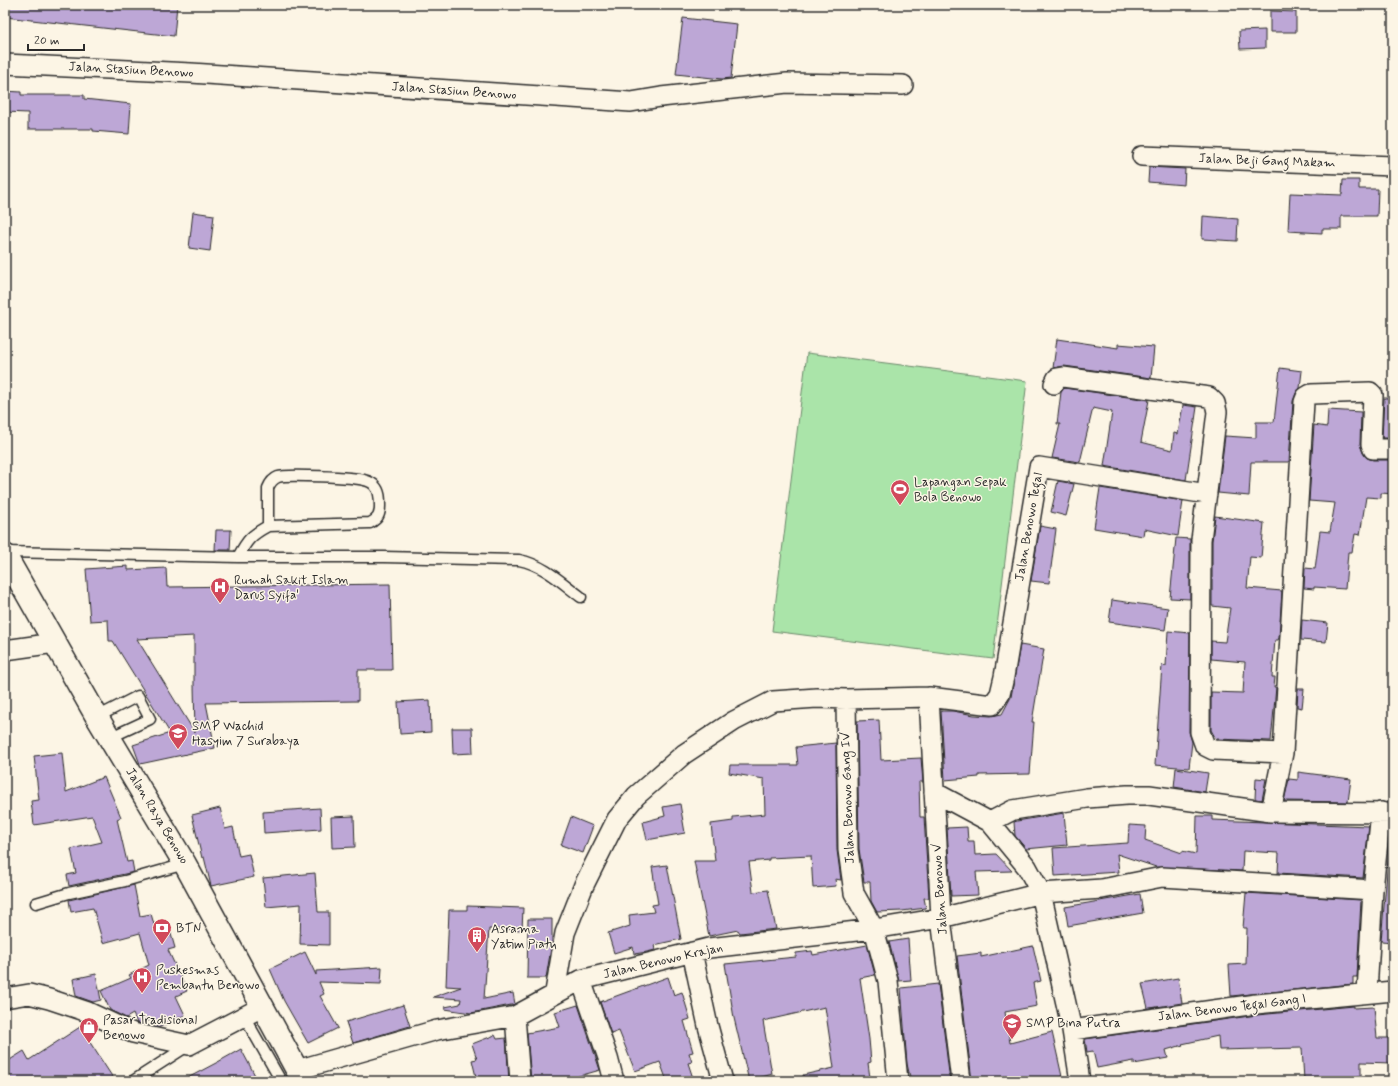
<svg xmlns="http://www.w3.org/2000/svg" width="1398" height="1086" viewBox="0 0 1398 1086" font-family="Mynerve,sans-serif">
<style>
.green{fill:#aae4a9;stroke:#6a886a}
.building{fill:#bda7d6;stroke:#2b2b2b;fill-rule:evenodd}
.lines{fill:none;stroke-linecap:round;stroke-linejoin:round}
.lane-casing{stroke:#2b2b2b;stroke-width:13}
.street-casing{stroke:#2b2b2b;stroke-width:22}
.secondary-casing{stroke:#2b2b2b;stroke-width:25}
.lane{stroke:#fcf5e5;stroke-width:10}
.street{stroke:#fcf5e5;stroke-width:19}
.secondary{stroke:#fcf5e5;stroke-width:22}
.labels{text-anchor:middle;dominant-baseline:central;stroke-width:3;stroke-linejoin:round;paint-order:stroke}
.street-label{font-size:13px;fill:#2b2b2b;stroke:#fcf5e5}
.poi-label{font-size:13px;fill:#2b2b2b;stroke:#fcf5e5;text-anchor:start}
</style>
<rect width="100%" height="100%" fill="#fcf5e5"/>
<filter id="ink" filterUnits="userSpaceOnUse"><feTurbulence type="fractalNoise" baseFrequency=".025" numOctaves="2"/><feDisplacementMap in="SourceGraphic" scale="8" xChannelSelector="R" yChannelSelector="G"/><feConvolveMatrix kernelMatrix="1 2 1 2 8 2 1 2 1" color-interpolation-filters="sRGB"/></filter>
<g filter="url(#ink)">
<path class="green" d="M 807,353 L 1027,381 L 993,659 L 772,631 Z"/>
<path class="building" d="M 5,5 L 177,5 L 174,36 L 5,17 Z
M 1270,11 L 1296,12 L 1296,32 L 1270,32 Z
M 683,18 L 737,24 L 731,78 L 722,79 L 676,74 Z
M 1265,30 L 1265,48 L 1240,49 L 1239,31 Z
M 5,91 L 21,92 L 21,95 L 84,95 L 84,99 L 131,104 L 129,134 L 93,131 L 93,129 L 28,129 L 28,113 L 5,112 Z
M 1149,167 L 1185,169 L 1184,185 L 1148,182 Z
M 1343,180 L 1359,180 L 1359,189 L 1378,189 L 1377,216 L 1341,216 L 1341,229 L 1322,229 L 1322,233 L 1288,231 L 1290,193 L 1342,195 Z
M 193,212 L 214,215 L 210,251 L 189,248 Z
M 1203,216 L 1238,219 L 1237,241 L 1202,239 Z
M 1057,339 L 1118,348 L 1118,344 L 1154,347 L 1151,378 L 1064,366 L 1053,368 Z
M 1280,368 L 1302,371 L 1300,388 L 1296,393 L 1293,401 L 1289,462 L 1251,462 L 1249,496 L 1218,493 L 1225,436 L 1256,438 L 1256,422 L 1274,422 Z
M 1064,388 L 1149,400 L 1141,442 L 1172,450 L 1174,433 L 1178,434 L 1183,405 L 1197,407 L 1186,480 L 1104,466 L 1112,412 L 1093,408 L 1080,462 L 1052,458 L 1060,424 L 1057,424 L 1061,392 Z
M 1384,398 L 1392,398 L 1393,438 L 1382,438 Z
M 1328,410 L 1361,412 L 1360,444 L 1363,453 L 1367,458 L 1373,460 L 1393,460 L 1393,494 L 1381,493 L 1381,498 L 1366,497 L 1360,535 L 1355,534 L 1352,552 L 1348,552 L 1345,589 L 1314,587 L 1314,589 L 1304,588 L 1305,568 L 1315,569 L 1320,531 L 1330,532 L 1335,503 L 1309,501 L 1314,425 L 1327,427 Z
M 1058,481 L 1074,484 L 1066,516 L 1051,512 Z
M 1100,488 L 1183,501 L 1178,536 L 1144,529 L 1143,536 L 1094,528 Z
M 1215,516 L 1264,523 L 1261,558 L 1250,557 L 1247,588 L 1282,591 L 1279,638 L 1278,640 L 1275,640 L 1272,677 L 1275,677 L 1274,687 L 1276,687 L 1271,741 L 1216,739 L 1211,730 L 1211,692 L 1243,693 L 1245,662 L 1211,659 L 1211,641 L 1225,642 L 1230,608 L 1212,606 L 1212,541 Z
M 1040,526 L 1056,529 L 1049,583 L 1031,581 Z
M 216,530 L 231,530 L 230,550 L 215,550 Z
M 1176,538 L 1190,539 L 1190,599 L 1170,598 Z
M 128,566 L 128,570 L 166,568 L 167,587 L 390,584 L 392,670 L 358,670 L 358,701 L 206,703 L 215,748 L 140,764 L 133,745 L 170,733 L 113,641 L 109,641 L 108,620 L 90,621 L 86,569 ZM 194,636 L 194,685 L 195,733 L 137,639 Z
M 1112,600 L 1168,608 L 1165,630 L 1109,622 Z
M 1302,620 L 1328,623 L 1326,642 L 1301,640 Z
M 1168,631 L 1190,633 L 1189,732 L 1192,742 L 1189,768 L 1155,765 L 1162,665 L 1166,666 Z
M 1020,645 L 1044,649 L 1032,722 L 1034,722 L 1030,774 L 979,775 L 979,777 L 945,780 L 941,711 L 953,711 L 974,715 L 991,716 L 1002,714 L 1011,697 Z
M 1298,689 L 1304,689 L 1302,708 L 1297,707 Z
M 430,700 L 431,732 L 400,734 L 398,702 Z
M 879,720 L 881,760 L 921,758 L 923,782 L 919,782 L 920,817 L 924,817 L 929,898 L 924,898 L 926,908 L 902,911 L 877,912 L 871,901 L 870,882 L 864,882 L 859,849 L 857,721 Z
M 452,728 L 472,728 L 473,753 L 453,754 Z
M 836,743 L 837,850 L 841,880 L 835,879 L 836,886 L 813,888 L 811,856 L 769,858 L 769,860 L 749,862 L 753,892 L 768,890 L 776,929 L 740,933 L 738,930 L 709,936 L 694,861 L 715,861 L 711,824 L 733,821 L 733,817 L 765,814 L 764,779 L 729,773 L 730,765 L 798,765 L 796,747 Z
M 62,753 L 66,792 L 104,777 L 121,817 L 117,819 L 127,862 L 132,861 L 134,872 L 69,886 L 67,875 L 76,873 L 71,849 L 102,842 L 92,816 L 34,825 L 31,801 L 39,800 L 34,756 Z
M 1176,768 L 1208,773 L 1205,792 L 1174,787 Z
M 1298,772 L 1351,779 L 1348,802 L 1284,801 L 1289,779 L 1298,780 Z
M 1256,778 L 1266,779 L 1262,800 L 1255,799 Z
M 680,804 L 685,833 L 647,840 L 643,822 L 665,816 L 663,807 Z
M 220,808 L 225,829 L 233,827 L 239,856 L 249,854 L 254,877 L 211,886 L 204,857 L 202,858 L 192,815 Z
M 320,808 L 321,829 L 264,833 L 263,812 Z
M 1064,813 L 1067,845 L 1026,849 L 1015,836 L 1014,822 L 1017,821 Z
M 354,816 L 355,847 L 332,848 L 331,817 Z
M 1197,816 L 1212,816 L 1212,820 L 1369,826 L 1363,878 L 1278,873 L 1279,853 L 1243,851 L 1242,871 L 1156,867 L 1117,854 L 1119,872 L 1055,876 L 1053,848 L 1128,843 L 1129,825 L 1146,826 L 1145,840 L 1182,853 L 1182,851 L 1196,854 Z
M 571,817 L 593,826 L 583,853 L 561,845 Z
M 967,827 L 968,841 L 974,841 L 975,855 L 996,854 L 1012,871 L 976,872 L 978,895 L 951,896 L 947,828 Z
M 1391,827 L 1393,827 L 1393,942 L 1381,941 Z
M 667,865 L 681,939 L 654,945 L 655,950 L 647,952 L 634,954 L 633,947 L 614,953 L 608,933 L 630,926 L 629,915 L 654,912 L 652,905 L 658,904 L 652,867 Z
M 315,873 L 318,912 L 329,912 L 329,945 L 300,944 L 301,904 L 266,907 L 263,878 Z
M 134,885 L 140,916 L 151,914 L 156,931 L 169,927 L 175,948 L 168,950 L 187,991 L 176,996 L 185,1015 L 160,1027 L 156,1027 L 152,1019 L 142,1024 L 137,1023 L 133,1014 L 126,1018 L 110,1010 L 101,991 L 131,978 L 129,975 L 149,965 L 140,933 L 103,943 L 93,908 L 71,912 L 69,900 Z
M 1246,893 L 1361,900 L 1357,977 L 1353,977 L 1353,984 L 1231,996 L 1229,965 L 1246,964 L 1247,928 L 1243,928 Z
M 1140,894 L 1143,913 L 1068,926 L 1065,907 Z
M 467,906 L 523,908 L 522,930 L 489,929 L 484,999 L 513,993 L 515,1004 L 511,1005 L 471,1013 L 445,1009 L 445,1007 L 460,1004 L 461,999 L 433,997 L 461,987 L 446,986 L 449,910 L 467,910 Z
M 528,919 L 552,919 L 552,942 L 546,978 L 527,978 Z
M 908,939 L 911,980 L 899,981 L 889,942 Z
M 867,945 L 875,975 L 860,978 L 869,1039 L 871,1062 L 868,1063 L 870,1078 L 850,1081 L 804,1081 L 803,1075 L 834,1068 L 825,1007 L 763,1021 L 772,1074 L 749,1081 L 734,1018 L 725,964 L 796,957 L 796,953 L 812,951 L 813,955 Z
M 1033,946 L 1041,981 L 1033,983 L 1037,1006 L 1005,1012 L 1010,1043 L 1052,1032 L 1063,1081 L 972,1081 L 957,956 L 981,953 L 981,957 Z
M 305,952 L 316,975 L 316,971 L 382,967 L 381,984 L 319,982 L 324,994 L 320,996 L 338,1028 L 308,1043 L 284,1001 L 270,969 Z
M 96,974 L 101,1000 L 93,1002 L 76,996 L 73,979 Z
M 668,977 L 674,995 L 682,992 L 690,1019 L 684,1021 L 693,1052 L 689,1053 L 692,1062 L 688,1063 L 694,1081 L 667,1081 L 660,1062 L 635,1071 L 619,1031 L 611,1034 L 600,1002 Z
M 1178,978 L 1182,1003 L 1144,1009 L 1148,1008 L 1142,984 Z
M 938,984 L 950,1081 L 911,1081 L 907,1064 L 901,988 Z
M 403,1005 L 410,1026 L 353,1043 L 346,1022 Z
M 578,1005 L 600,1070 L 562,1081 L 531,1081 L 527,1033 L 560,1027 L 555,1012 Z
M 1354,1006 L 1354,1008 L 1374,1007 L 1377,1038 L 1391,1038 L 1391,1063 L 1361,1062 L 1361,1077 L 1334,1078 L 1334,1080 L 1320,1081 L 1320,1079 L 1304,1080 L 1302,1048 L 1219,1050 L 1218,1036 L 1182,1044 L 1183,1045 L 1166,1050 L 1168,1058 L 1134,1064 L 1134,1061 L 1097,1068 L 1093,1051 L 1087,1052 L 1085,1039 L 1257,1015 Z
M 80,1027 L 115,1081 L 5,1081 L 5,1063 L 24,1051 L 29,1060 Z
M 495,1035 L 497,1039 L 506,1038 L 509,1081 L 477,1081 L 472,1060 L 477,1059 L 472,1044 Z
M 241,1049 L 258,1081 L 182,1081 L 216,1063 Z"/>
<g class="lines">
<defs>
<path id="lane" d="M 5,552 L 238,557 L 384,557 L 519,560 C 544,565 561,582 581,597
M 238,557 C 247,540 251,535 268,526 L 370,523 C 378,519 380,515 380,506 C 380,499 380,491 375,486 C 373,483 368,481 364,480 C 354,477 286,474 278,477 C 273,479 270,483 268,488 L 268,526
M 97,717 L 138,696 L 150,719 L 109,738
M 36,903 L 69,893 L 125,881 L 185,864
M 244,1016 L 281,1081
M 133,1081 L 189,1045"/>
<path id="street" d="M 5,64 L 191,73 L 631,102 L 661,97 L 787,83 L 903,85
M 1142,156 L 1393,166
M 1054,384 L 1057,378 L 1063,377 L 1209,397 L 1215,403 L 1217,412 L 1201,540 L 1200,732 L 1205,746 L 1213,750 L 1283,753
M 5,650 L 55,643
M 929,697 L 941,918 L 961,1081
M 846,699 L 848,850 L 854,893 L 874,929 L 888,981 L 898,1081
M 934,792 L 990,822 L 1027,867 L 1041,893 L 1072,1030 L 1080,1081
M 1271,812 L 1283,753 L 1304,402 L 1306,397 L 1311,394 L 1370,392 L 1373,395 L 1371,444 L 1373,449 L 1393,449
M 990,822 L 1013,810 L 1087,798 L 1127,795 L 1149,795 L 1271,812 L 1393,813
M 692,952 L 708,1026 L 723,1081
M 581,980 L 608,1058 L 614,1081
M 555,992 L 565,933 L 584,885 L 617,819 L 636,796 L 684,754 L 734,721 L 773,701 L 817,698 L 846,699 L 929,697 L 992,705 L 1000,694 L 1004,677 L 1039,467 L 1207,494
M 1367,992 L 1373,890 L 1381,812
M 5,998 L 29,994 L 49,999 L 88,1012 L 133,1033 L 189,1045 L 262,1007
M 515,1016 L 520,1081
M 1072,1030 L 1256,1004 L 1393,991
M 297,1070 L 437,1030 L 515,1016 L 581,980 L 709,948 L 874,929 L 941,918 L 1041,893 L 1102,889 L 1162,877 L 1373,890"/>
<path id="secondary" d="M 5,555 L 97,717 L 185,864 L 303,1081"/>
</defs>
<use href="#lane" class="lane-casing"/>
<use href="#street" class="street-casing"/>
<use href="#secondary" class="secondary-casing"/>
<use href="#lane" class="lane"/>
<use href="#street" class="street"/>
<use href="#secondary" class="secondary"/>
</g>
</g>
<defs>
<symbol id="stadium-pin" viewBox="-11 -11 22 30"><path d="M0 17L-7.5 6A9.5 9.5 0 1 1 7.5 6Z" fill="#d1495b" stroke="#fcf5e5"/><path d="M0-5a6.5 5 0 1 0 0 10a6.5 5 0 1 0 0-10ZM-3.5-1.8h7v3.6h-7Z" fill="#fff"/></symbol>
<symbol id="hospital-pin" viewBox="-11 -11 22 30"><path d="M0 17L-7.5 6A9.5 9.5 0 1 1 7.5 6Z" fill="#d1495b" stroke="#fcf5e5"/><path d="M-5-5h3v3.5h4V-5h3V5h-3V1.5h-4V5h-3Z" fill="#fff"/></symbol>
<symbol id="school-pin" viewBox="-11 -11 22 30"><path d="M0 17L-7.5 6A9.5 9.5 0 1 1 7.5 6Z" fill="#d1495b" stroke="#fcf5e5"/><path d="M0-5L7-2L0 1L-7-2ZM-4 1L0 2.5L4 1V4Q0 6-4 4Z" fill="#fff"/></symbol>
<symbol id="bank-pin" viewBox="-11 -11 22 30"><path d="M0 17L-7.5 6A9.5 9.5 0 1 1 7.5 6Z" fill="#d1495b" stroke="#fcf5e5"/><path d="M-6-4H6V4H-6ZM0-2.3a2.3 2.3 0 1 0 0 4.6a2.3 2.3 0 1 0 0-4.6Z" fill="#fff"/></symbol>
<symbol id="building-pin" viewBox="-11 -11 22 30"><path d="M0 17L-7.5 6A9.5 9.5 0 1 1 7.5 6Z" fill="#d1495b" stroke="#fcf5e5"/><path d="M-4-6H4V6H1V3H-1V6H-4ZM-2.5-4.3h1.7v1.8h-1.7ZM.8-4.3h1.7v1.8H.8ZM-2.5-1h1.7V.8h-1.7ZM.8-1h1.7V.8H.8Z" fill="#fff"/></symbol>
<symbol id="shop-pin" viewBox="-11 -11 22 30"><path d="M0 17L-7.5 6A9.5 9.5 0 1 1 7.5 6Z" fill="#d1495b" stroke="#fcf5e5"/><path d="M-5-2.5h2.3a2.7 3.5 0 0 1 5.4 0H5L5.5 6h-11ZM-1.5-2.5h3a1.5 2.3 0 0 0-3 0Z" fill="#fff"/></symbol>
</defs>
<g fill-rule="evenodd">
<use href="#stadium-pin" x="889" y="478" width="22" height="30"/>
<use href="#hospital-pin" x="209" y="576" width="22" height="30"/>
<use href="#school-pin" x="167" y="722" width="22" height="30"/>
<use href="#bank-pin" x="151" y="917" width="22" height="30"/>
<use href="#building-pin" x="466" y="925" width="22" height="30"/>
<use href="#hospital-pin" x="131" y="966" width="22" height="30"/>
<use href="#school-pin" x="1001" y="1012" width="22" height="30"/>
<use href="#shop-pin" x="78" y="1016" width="22" height="30"/>
</g>
<g class="labels">
<g class="street-label">
<text transform="translate(131 70) rotate(3)">Jalan Stasiun Benowo</text>
<text transform="translate(454 91) rotate(4)">Jalan Stasiun Benowo</text>
<text transform="translate(1267 161) rotate(2)">Jalan Beji Gang Makam</text>
<text transform="translate(1029 527) rotate(-80)">Jalan Benowo Tegal</text>
<text transform="translate(848 798) rotate(-92)">Jalan Benowo Gang IV</text>
<text transform="translate(157 816) rotate(59)">Jalan Raya Benowo</text>
<text transform="translate(940 889) rotate(-94)">Jalan Benowo V</text>
<text transform="translate(663 961) rotate(-13)">Jalan Benowo Krajan</text>
<text transform="translate(1232 1008) rotate(-7)">Jalan Benowo Tegal Gang I</text>
</g>
<g class="poi-label">
<text x="914" y="482">Lapangan Sepak<tspan x="914" dy="15">Bola Benowo</tspan></text>
<text x="234" y="580">Rumah Sakit Islam<tspan x="234" dy="15">Darus Syifa'</tspan></text>
<text x="192" y="726">SMP Wachid<tspan x="192" dy="15">Hasyim 7 Surabaya</tspan></text>
<text x="176" y="928">BTN</text>
<text x="491" y="929">Asrama<tspan x="491" dy="15">Yatim Piatu</tspan></text>
<text x="156" y="970">Puskesmas<tspan x="156" dy="15">Pembantu Benowo</tspan></text>
<text x="103" y="1020">Pasar Tradisional<tspan x="103" dy="15">Benowo</tspan></text>
<text x="1026" y="1023">SMP Bina Putra</text>
</g>
</g>
<rect width="1398" height="1086" fill="none" stroke="#fcf5e5" stroke-width="20"/>
<rect x="10" y="10" width="1378" height="1066" fill="none" stroke="#2b2b2b" stroke-width="1.5" filter="url(#ink)"/>
<path d="M28 44v6h56v-6" fill="none" stroke="#2b2b2b" stroke-width="2"/>
<text x="34" y="44" font-size="12" fill="#2b2b2b" stroke="#fcf5e5" stroke-width="3" paint-order="stroke">20 m</text>
</svg>
